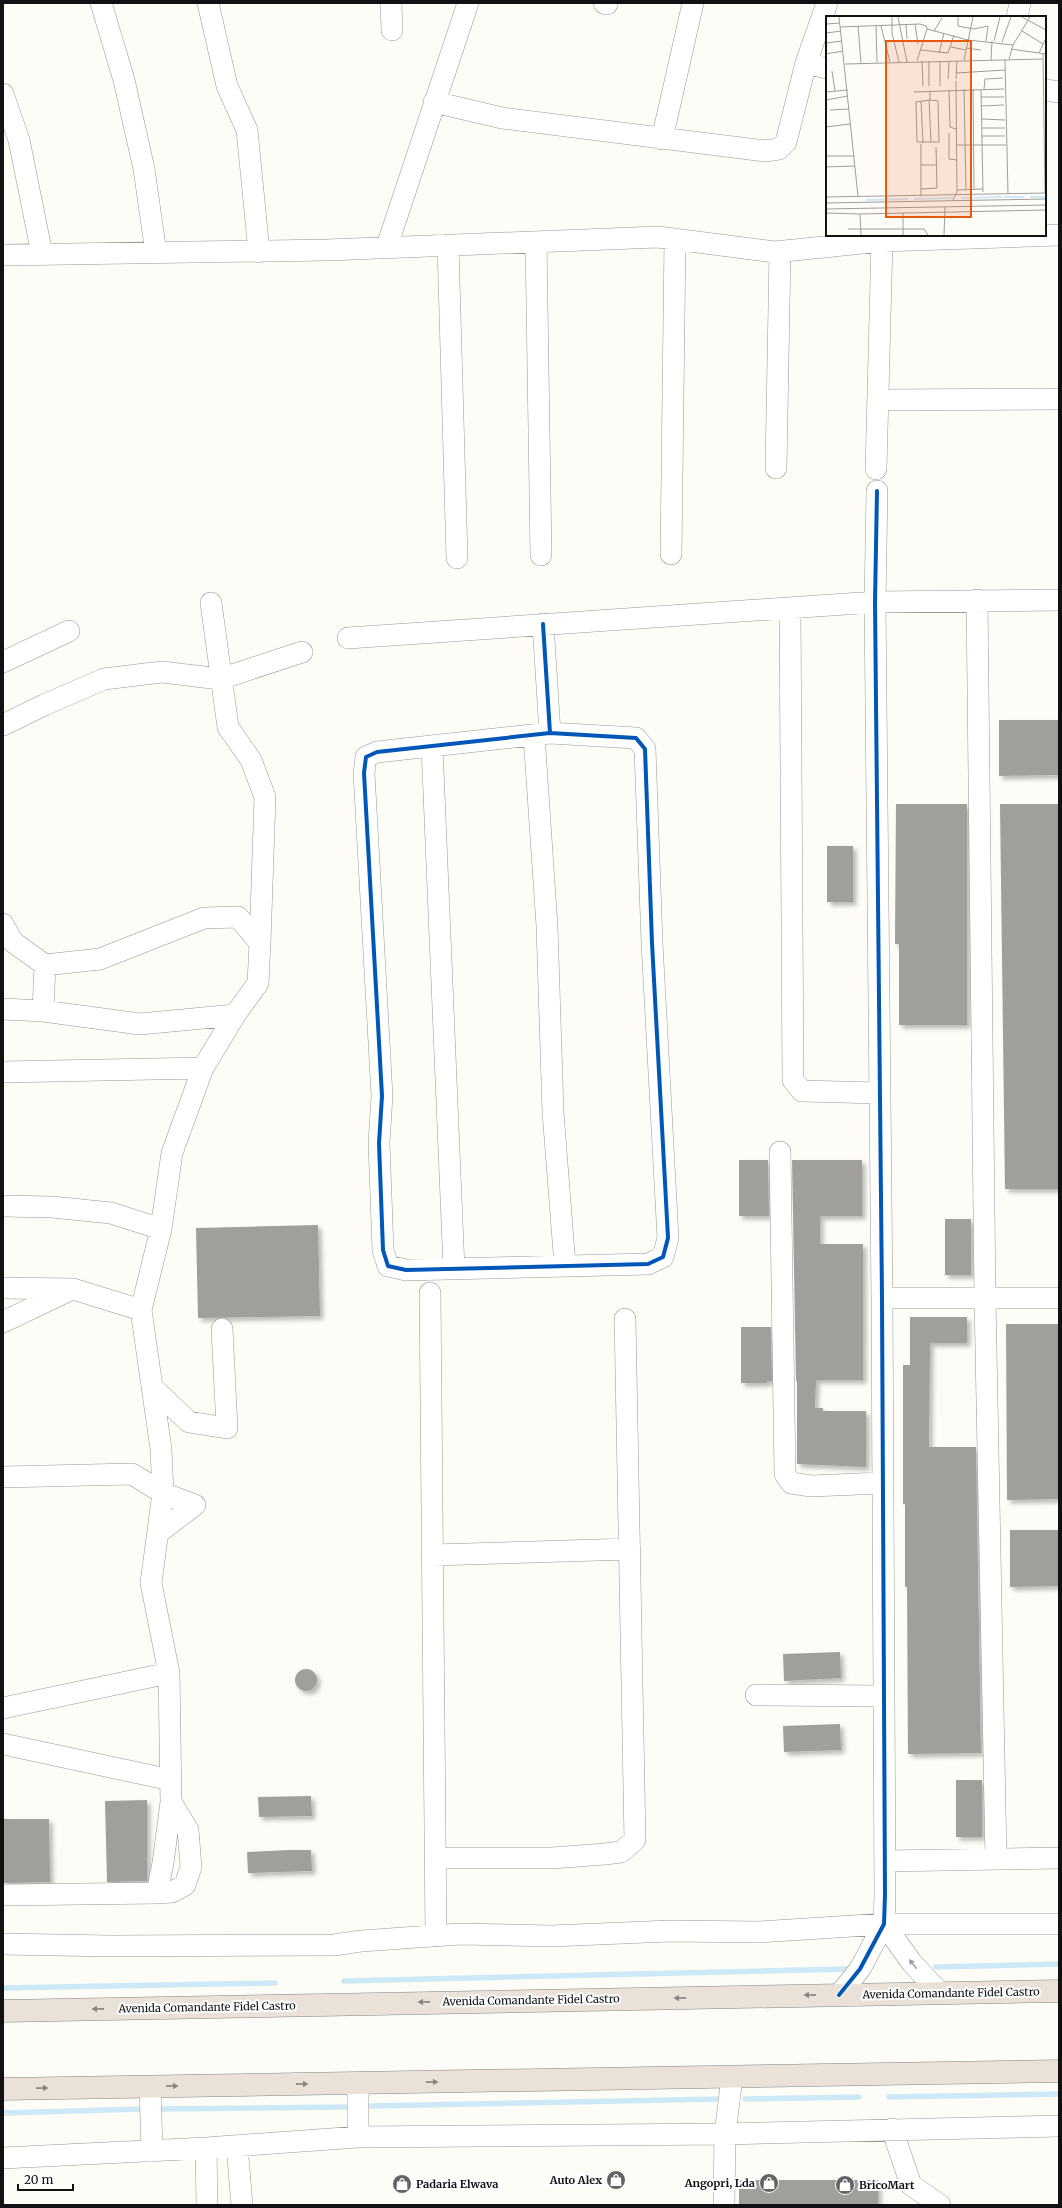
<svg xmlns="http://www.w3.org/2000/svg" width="1062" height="2208" viewBox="0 0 1062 2208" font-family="Merriweather,serif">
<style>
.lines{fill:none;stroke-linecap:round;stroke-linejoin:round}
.stream{stroke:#cde8f7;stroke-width:5.5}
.building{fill:#a19f9c;filter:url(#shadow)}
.minor-casing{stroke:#979795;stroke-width:22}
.highway-casing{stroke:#858482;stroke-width:23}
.minor{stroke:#fffffe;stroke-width:21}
.highway{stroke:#eae1d8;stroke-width:22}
.cycleway-casing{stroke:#fff;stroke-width:6}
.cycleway{stroke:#0057b8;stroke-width:4}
.oneway{fill:#a0a09f}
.oneway2{fill:#88837e}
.labels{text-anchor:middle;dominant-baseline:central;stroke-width:4;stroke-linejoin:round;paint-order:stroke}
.street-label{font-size:11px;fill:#111;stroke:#fff}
.poi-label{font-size:11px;font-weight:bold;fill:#111;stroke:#fff;text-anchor:end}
.inset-river{fill:none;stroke:#cde8f7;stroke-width:2}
.inset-road{fill:none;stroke:#9f9e9b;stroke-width:1}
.view{fill:#e8590c;fill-opacity:0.15;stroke:#e8590c;stroke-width:2}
.inset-edge{fill:none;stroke:#111;stroke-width:2}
</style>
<defs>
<filter id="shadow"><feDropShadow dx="3.5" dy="3.5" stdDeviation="2" flood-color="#0004"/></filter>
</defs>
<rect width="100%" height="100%" fill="#fdfcf7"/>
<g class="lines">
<path class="stream" d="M 936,1967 L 1059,1964
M 344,1981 L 847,1969
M 3,1988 L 275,1983
M 889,2097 L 1059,2094
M 745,2099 L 859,2097
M 371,2106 L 718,2099
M 157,2109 L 347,2107
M 3,2113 L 142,2109"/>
</g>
<path class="building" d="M 999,720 L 1059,720 L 1059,775 L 999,776 Z
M 896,804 L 967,804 L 967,1025 L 899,1025 L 899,944 L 895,944 Z
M 1000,804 L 1059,804 L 1059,1189 L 1005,1189 Z
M 827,846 L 853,846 L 853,902 L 827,902 Z
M 739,1160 L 768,1160 L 769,1216 L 739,1216 Z
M 792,1160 L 862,1160 L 862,1216 L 820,1216 L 820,1244 L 863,1244 L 863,1380 L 816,1380 L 815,1408 L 823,1408 L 823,1411 L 866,1411 L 866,1467 L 797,1464 L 797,1381 L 796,1381 Z
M 945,1219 L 971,1219 L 971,1275 L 945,1275 Z
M 318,1225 L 320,1316 L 198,1318 L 196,1228 Z
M 910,1317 L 967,1317 L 967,1343 L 930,1343 L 929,1447 L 976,1447 L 981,1753 L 908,1754 L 907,1587 L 905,1587 L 905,1504 L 903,1504 L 903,1365 L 910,1365 Z
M 1006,1324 L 1059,1324 L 1059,1499 L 1007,1500 Z
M 741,1327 L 771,1327 L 772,1381 L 767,1381 L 767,1383 L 741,1383 Z
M 1010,1530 L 1059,1530 L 1059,1586 L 1010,1587 Z
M 840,1652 L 841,1678 L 784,1681 L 783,1654 Z
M295 1680a11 11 0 1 1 22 0a11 11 0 1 1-22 0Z
M 840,1724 L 841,1750 L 784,1752 L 783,1726 Z
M 956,1780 L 982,1780 L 982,1837 L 956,1837 Z
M 311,1796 L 312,1816 L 259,1817 L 258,1797 Z
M 147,1800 L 147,1881 L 107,1882 L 105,1801 Z
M 3,1819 L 49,1819 L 50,1882 L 3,1883 Z
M 290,1850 L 311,1850 L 312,1871 L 248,1873 L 247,1852 Z
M 739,2180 L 878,2180 L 878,2205 L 739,2205 Z"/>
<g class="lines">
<defs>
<path id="minor" d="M 101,3 L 124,80 L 144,169 L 156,253
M 208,3 L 227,86 L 247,130 L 259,252
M 391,3 L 392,30
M 604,3 L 607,4
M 1017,17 L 1020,3
M 806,63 L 827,68
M 1045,90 L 1059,92
M 3,94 L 19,140 L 42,254
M 434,102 L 502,118 L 765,151 L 779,149 L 786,142 L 806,63 L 827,3
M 662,139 L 693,3
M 536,242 L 541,555
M 448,245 L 457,558
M 387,246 L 468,3
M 3,255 L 327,250 L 658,237 L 775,252 L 882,241 L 1059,235
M 878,400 L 1059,399
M 776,468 L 780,252
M 876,469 L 882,241
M 671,554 L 675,239
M 977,600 L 985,1298 L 996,1859
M 211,603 L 228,727 L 251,760 L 265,797 L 260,943
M 790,608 L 793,1080 L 802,1091 L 880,1093
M 543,624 L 550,733 L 377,752 L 366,757 L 364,773 L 382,1096 L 379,1143 L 383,1250 L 388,1266 L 406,1270 L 648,1264 L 663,1257 L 668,1238 L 652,943 L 645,749 L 636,738 L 550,733
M 348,638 L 875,602 L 1059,600
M 3,662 L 69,631
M 3,725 L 44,705 L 104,679 L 162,672 L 220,679 L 302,652
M 534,735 L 547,926 L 553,1112 L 565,1266
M 432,746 L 454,1269
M 3,924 L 13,942 L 45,965 L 100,959 L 204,918 L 238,917 L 260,943 L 258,983 L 235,1015 L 203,1068 L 172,1153 L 161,1229 L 141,1310 L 161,1449 L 163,1493 L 151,1583 L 169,1673 L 171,1802 L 163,1863 L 157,1893 L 3,1895
M 3,1009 L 43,1011 L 140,1024 L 235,1015
M 43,1011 L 45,965
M 3,1072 L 203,1068
M 780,1152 L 785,1474 L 791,1483 L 811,1486 L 882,1483
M 3,1206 L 52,1207 L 111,1213 L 161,1229
M 3,1288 L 73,1289 L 141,1310
M 430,1293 L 436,1936
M 882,1298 L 1059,1298
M 3,1322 L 68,1291
M 152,1387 L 189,1422 L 227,1428 L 222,1329
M 3,1477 L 132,1474 L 163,1493 L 195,1505 L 158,1533
M 433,1555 L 630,1549
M 756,1695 L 883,1696
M 3,1708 L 169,1673
M 3,1744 L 171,1780
M 436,1858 L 552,1858 L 605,1854 L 621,1852 L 635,1840 L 625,1319
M 885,1861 L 1059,1858
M 157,1893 L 172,1892 L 185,1885 L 191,1867 L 188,1830 L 171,1802
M 884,1924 L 912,1963 L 940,1993
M 3,1944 L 110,1946 L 334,1945 L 361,1941 L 460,1934 L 551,1936 L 670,1931 L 759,1932 L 884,1924 L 1059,1924
M 839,1995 L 860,1969 L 884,1924 L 885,1895 L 882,1298 L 875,602 L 877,491
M 358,2083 L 358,2137
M 150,2087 L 152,2151
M 892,2129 L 911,2185 L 940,2205
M 237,2146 L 242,2205
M 206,2148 L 207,2205
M 3,2158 L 206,2148 L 358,2137 L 725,2134 L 1059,2126
M 724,2205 L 725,2134 L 732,2077"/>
<path id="highway" d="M 3,2011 L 1059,1991
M 3,2089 L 1059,2071"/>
</defs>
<use href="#minor" class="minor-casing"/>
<use href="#highway" class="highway-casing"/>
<use href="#minor" class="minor"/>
<use href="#highway" class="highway"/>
<defs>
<path id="cycleway" d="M 543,624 L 550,733 L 377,752 L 366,757 L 364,773 L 382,1096 L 379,1143 L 383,1250 L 388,1266 L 406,1270 L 648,1264 L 663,1257 L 668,1238 L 652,943 L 645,749 L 636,738 L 550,733
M 839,1995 L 860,1969 L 884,1924 L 885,1895 L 882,1298 L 875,602 L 877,491"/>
</defs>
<use href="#cycleway" class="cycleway-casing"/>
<use href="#cycleway" class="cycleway"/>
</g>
<defs><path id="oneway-solid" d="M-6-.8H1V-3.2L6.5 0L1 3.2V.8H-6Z"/></defs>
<use class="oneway" href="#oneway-solid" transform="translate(913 1964) rotate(-129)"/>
<g class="oneway2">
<use href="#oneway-solid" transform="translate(810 1995) rotate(179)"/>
<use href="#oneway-solid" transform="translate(680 1998) rotate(179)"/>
<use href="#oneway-solid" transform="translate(424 2002) rotate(179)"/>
<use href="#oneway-solid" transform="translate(98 2009) rotate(179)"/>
<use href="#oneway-solid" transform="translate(432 2082) rotate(-1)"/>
<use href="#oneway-solid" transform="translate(302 2084) rotate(-1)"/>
<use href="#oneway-solid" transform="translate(172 2086) rotate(-1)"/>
<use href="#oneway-solid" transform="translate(42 2088) rotate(-1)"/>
</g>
<defs>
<symbol id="shop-disc" viewBox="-11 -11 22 22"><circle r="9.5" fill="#646362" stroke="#fff"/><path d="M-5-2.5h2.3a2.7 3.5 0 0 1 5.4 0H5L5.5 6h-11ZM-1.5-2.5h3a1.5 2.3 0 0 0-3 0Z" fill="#fff"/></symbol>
</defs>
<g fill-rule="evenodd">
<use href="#shop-disc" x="605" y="2169" width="22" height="22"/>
<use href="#shop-disc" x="758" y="2172" width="22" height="22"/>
<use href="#shop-disc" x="391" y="2173" width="22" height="22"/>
<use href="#shop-disc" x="834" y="2174" width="22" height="22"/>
</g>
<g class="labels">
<g class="street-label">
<text transform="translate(951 1993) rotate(-1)">Avenida Comandante Fidel Castro</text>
<text transform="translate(531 2000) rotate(-1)">Avenida Comandante Fidel Castro</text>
<text transform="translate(207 2007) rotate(-1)">Avenida Comandante Fidel Castro</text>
</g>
<g class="poi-label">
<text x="602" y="2180">Auto Alex</text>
<text x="755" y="2183">Angopri, Lda</text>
<text x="416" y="2184" text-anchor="start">Padaria Elwava</text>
<text x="859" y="2185" text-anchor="start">BricoMart</text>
</g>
</g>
<g transform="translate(826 16)">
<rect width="220" height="220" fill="#fdfcf7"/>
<path class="inset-river" d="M 178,181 L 198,181M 204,181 L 220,181M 135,182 L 176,181M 88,183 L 127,182M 40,184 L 82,183"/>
<path class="inset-road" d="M 13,1 L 32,180M 66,1 L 66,17 L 73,46M 72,1 L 81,46M 132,1 L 132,10 L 148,13 L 162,10 L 160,25M 196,1 L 220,14M 0,8 L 14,7M 89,8 L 92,28M 80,9 L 81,23M 32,10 L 35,47M 50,10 L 51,46M 55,10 L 64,46M 14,11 L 94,8 L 100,10 L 101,13 L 142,24 L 187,29M 108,15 L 116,2M 196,15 L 217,28M 0,17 L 15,15M 168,25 L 174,1M 176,26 L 185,1M 0,27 L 16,25M 125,31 L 140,34M 140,32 L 155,34M 185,33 L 220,38M 95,34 L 122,37 L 128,19M 113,37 L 118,17M 213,37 L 220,22M 0,38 L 17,35M 217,38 L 219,177M 183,43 L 187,29 L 204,1M 138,44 L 147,1M 165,44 L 166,25M 179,44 L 182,178M 91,45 L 101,13M 96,45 L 97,70M 103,45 L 103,70M 19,48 L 217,43M 6,55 L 9,75M 130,57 L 179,54M 122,63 L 123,46M 130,63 L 131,45M 114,70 L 114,45M 138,73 L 140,173M 147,73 L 148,173M 155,73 L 157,176M 158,73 L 159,63 L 177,62M 123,74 L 124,111 L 130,113M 104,75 L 104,84 L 90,86 L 91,126 L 113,126 L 112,85 L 104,84M 0,76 L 22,74M 88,76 L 178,73M 155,81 L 178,81M 0,84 L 22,80M 103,84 L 105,126M 95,85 L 97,127M 155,90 L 178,89M 4,94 L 23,93M 156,103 L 179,104M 0,111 L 24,108M 156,112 L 179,112M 123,117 L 123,143 L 131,144M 156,120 L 179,120M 95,128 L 95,180M 131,129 L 180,129M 0,140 L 28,140M 95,149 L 111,149M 0,151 L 29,150M 95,173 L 111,172 L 110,131M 131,174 L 157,173M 0,181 L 220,177M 127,184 L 131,176 L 130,65M 0,187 L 220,183M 0,193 L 220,189M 0,197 L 34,198 L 35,219M 77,197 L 77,219M 34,198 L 220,194M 22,213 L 98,213 L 102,219M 118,219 L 119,191"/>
<path class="view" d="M 60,25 L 145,25 L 145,201 L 60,201 Z"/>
<rect width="220" height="220" class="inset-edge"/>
</g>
<rect width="1062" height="2208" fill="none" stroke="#111111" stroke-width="8"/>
<path d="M18 2184v6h55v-6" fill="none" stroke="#111111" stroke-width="2"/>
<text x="24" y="2184" font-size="12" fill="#111111" stroke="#ffffff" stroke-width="3" paint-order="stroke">20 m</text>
</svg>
